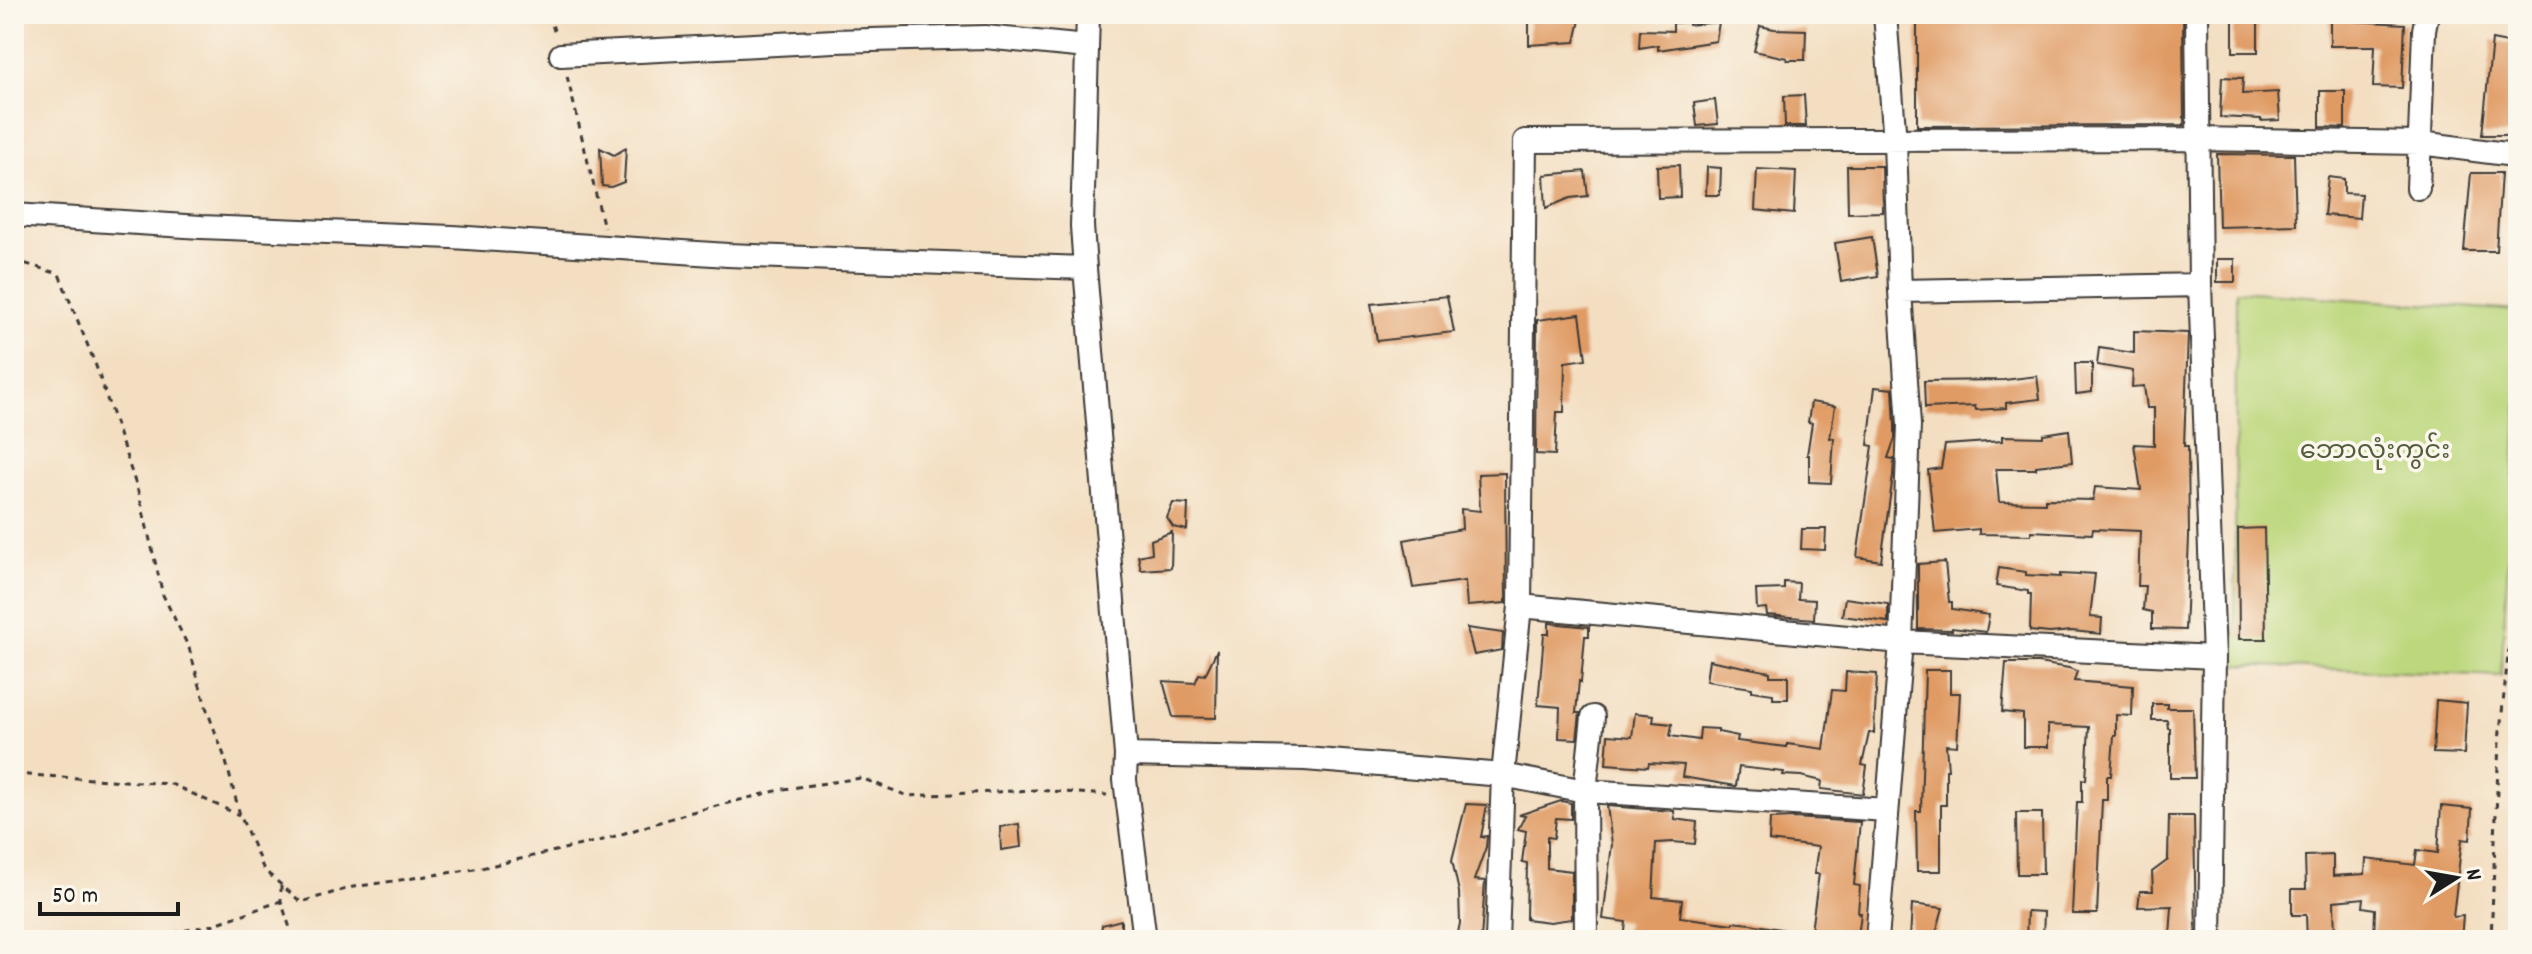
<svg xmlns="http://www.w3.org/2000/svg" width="2532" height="954" viewBox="0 0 2532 954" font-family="Dekko,'Noto Sans Myanmar',sans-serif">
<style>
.park{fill:#bcd77c;stroke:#6c7a4c;stroke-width:2}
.building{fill:#e09b65}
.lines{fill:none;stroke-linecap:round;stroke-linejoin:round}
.minor-casing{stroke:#3c3935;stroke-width:26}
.path{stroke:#3c3935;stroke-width:3;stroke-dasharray:6 6;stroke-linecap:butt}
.minor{stroke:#fff;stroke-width:22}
.labels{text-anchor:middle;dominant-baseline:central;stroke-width:7;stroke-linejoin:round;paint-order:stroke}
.park-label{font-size:26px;fill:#545d3e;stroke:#fbf7ec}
</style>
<rect width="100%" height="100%" fill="#fbf7ec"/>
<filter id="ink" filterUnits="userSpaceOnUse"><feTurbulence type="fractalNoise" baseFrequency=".0125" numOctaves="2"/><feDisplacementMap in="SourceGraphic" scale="16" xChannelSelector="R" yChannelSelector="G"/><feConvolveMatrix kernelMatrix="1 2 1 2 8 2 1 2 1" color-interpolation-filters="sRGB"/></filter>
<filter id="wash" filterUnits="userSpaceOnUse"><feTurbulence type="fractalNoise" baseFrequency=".006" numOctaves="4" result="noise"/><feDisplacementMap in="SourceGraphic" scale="32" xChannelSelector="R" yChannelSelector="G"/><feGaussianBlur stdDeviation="1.8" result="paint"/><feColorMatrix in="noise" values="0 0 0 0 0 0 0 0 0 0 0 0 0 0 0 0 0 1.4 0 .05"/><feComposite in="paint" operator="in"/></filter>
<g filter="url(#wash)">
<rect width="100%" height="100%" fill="#f3dec1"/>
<path class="park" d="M 2236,291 L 2518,311 L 2518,402 L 2501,676 L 2235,665 Z"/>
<g id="blocks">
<path class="building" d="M 1917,14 L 2183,14 L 2184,125 L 1917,126 Z
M 2233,14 L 2258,14 L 2258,52 L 2233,52 Z
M 2330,14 L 2352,14 L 2352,21 L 2405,24 L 2402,88 L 2373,87 L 2375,46 L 2330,46 Z
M 1529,20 L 1580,20 L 1575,42 L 1529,45 Z
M 1689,22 L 1689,25 L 1719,22 L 1716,41 L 1658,50 L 1658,45 L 1639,48 L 1640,30 L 1673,31 L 1673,23 Z
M 1760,26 L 1774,29 L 1806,30 L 1805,60 L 1787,60 L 1787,58 L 1754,51 Z
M 2492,40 L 2518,45 L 2516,88 L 2518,88 L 2518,112 L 2512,112 L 2510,135 L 2482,135 Z
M 2222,77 L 2243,78 L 2242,94 L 2278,92 L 2280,120 L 2261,121 L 2261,119 L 2220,117 Z
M 2320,91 L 2345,91 L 2345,128 L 2320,127 Z
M 1804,95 L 1806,126 L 1785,126 L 1784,96 Z
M 1715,100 L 1718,124 L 1697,126 L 1694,103 Z
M 600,148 L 614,155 L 626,148 L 624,182 L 611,187 L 602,186 Z
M 2217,154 L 2294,155 L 2296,225 L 2219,227 Z
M 1679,165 L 1680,197 L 1658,198 L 1657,166 Z
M 1847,166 L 1882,166 L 1883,212 L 1848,213 Z
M 1707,167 L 1721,168 L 1720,195 L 1706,195 Z
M 1757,169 L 1796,171 L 1794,214 L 1755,210 Z
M 1585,171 L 1588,196 L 1570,198 L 1546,208 L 1544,175 Z
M 2471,173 L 2501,173 L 2496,251 L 2464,251 Z
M 2328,177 L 2344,179 L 2344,193 L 2361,194 L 2359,218 L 2324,215 Z
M 1872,237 L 1878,276 L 1841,282 L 1835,243 Z
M 2217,259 L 2235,259 L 2235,282 L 2217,282 Z
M 1447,296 L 1454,332 L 1377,341 L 1371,304 Z
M 1580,314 L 1586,359 L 1565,362 L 1564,412 L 1557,412 L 1555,455 L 1536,454 L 1537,320 Z
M 2134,331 L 2188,333 L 2184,446 L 2188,446 L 2189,538 L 2185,630 L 2152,629 L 2152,612 L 2143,610 L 2145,586 L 2138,586 L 2140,531 L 2093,529 L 2092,534 L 2031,531 L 2031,535 L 1979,534 L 1979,529 L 1935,533 L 1928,470 L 1941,468 L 1945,445 L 2002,441 L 2002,436 L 2043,437 L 2043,434 L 2069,430 L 2072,462 L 2036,466 L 2036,469 L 1996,469 L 1999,502 L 2045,503 L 2045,499 L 2093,500 L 2095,487 L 2141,490 L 2134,444 L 2154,445 L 2154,408 L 2147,408 L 2144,386 L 2132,387 L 2133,371 L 2097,365 L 2099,348 L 2134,353 Z
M 2075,363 L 2092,363 L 2092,392 L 2076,394 Z
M 2037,376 L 2040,399 L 2006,403 L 2006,408 L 1976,410 L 1975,406 L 1925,408 L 1924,381 L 2004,380 Z
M 1875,387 L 1893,389 L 1895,425 L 1895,438 L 1888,458 L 1894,459 L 1893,476 L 1881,561 L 1857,557 L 1873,446 L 1868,445 Z
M 1811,402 L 1835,406 L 1830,438 L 1834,438 L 1831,483 L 1809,482 L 1809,455 L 1807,455 L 1812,423 L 1808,422 Z
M 1505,473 L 1506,603 L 1467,606 L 1465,581 L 1413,588 L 1404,540 L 1462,529 L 1461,509 L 1480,511 L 1478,474 Z
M 1173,503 L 1188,504 L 1187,530 L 1173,527 L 1167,518 Z
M 2264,528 L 2266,639 L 2239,639 L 2238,529 Z
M 1802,529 L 1826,529 L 1825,550 L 1801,549 Z
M 1172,532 L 1171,568 L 1141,570 L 1138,556 L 1152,553 L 1151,540 Z
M 1945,562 L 1949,602 L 1952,602 L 1952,609 L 1989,615 L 1986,632 L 1952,628 L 1952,630 L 1918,629 L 1918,564 Z
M 1999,568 L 2026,572 L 2026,575 L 2060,577 L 2060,574 L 2080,575 L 2080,573 L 2095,574 L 2090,617 L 2102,618 L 2101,634 L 2072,631 L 2050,633 L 2030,631 L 2031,594 L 2028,594 L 2028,591 L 1996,586 Z
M 1784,582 L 1799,583 L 1798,599 L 1815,600 L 1814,619 L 1767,615 L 1766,608 L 1757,609 L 1756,590 L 1784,589 Z
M 1845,598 L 1888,604 L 1888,622 L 1842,616 Z
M 1549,623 L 1589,627 L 1589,636 L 1585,636 L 1581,682 L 1579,681 L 1576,713 L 1580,713 L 1577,739 L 1559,738 L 1560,707 L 1538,705 L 1544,634 L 1549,634 Z
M 1467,628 L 1503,633 L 1502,650 L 1474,655 Z
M 1217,650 L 1216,718 L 1173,717 L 1163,681 L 1195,683 L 1199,674 L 1205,675 Z
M 1709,660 L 1770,672 L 1770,676 L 1788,676 L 1788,699 L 1773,699 L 1773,694 L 1752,691 L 1752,688 L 1706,681 Z
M 2006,663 L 2038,663 L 2069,668 L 2077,671 L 2074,681 L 2133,686 L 2132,716 L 2116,715 L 2116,736 L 2114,736 L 2111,776 L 2107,776 L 2107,800 L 2102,800 L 2097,914 L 2072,914 L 2077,802 L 2082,802 L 2082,779 L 2086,780 L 2089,727 L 2048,725 L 2048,747 L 2023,747 L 2023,714 L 2002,712 Z
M 1925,670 L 1950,670 L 1950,693 L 1960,693 L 1957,746 L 1946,745 L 1948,770 L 1946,770 L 1946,805 L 1941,805 L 1941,871 L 1917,871 L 1916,811 L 1921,811 Z
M 1846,672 L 1877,674 L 1874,733 L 1869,733 L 1862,765 L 1867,766 L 1863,794 L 1821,789 L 1822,781 L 1801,776 L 1783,775 L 1784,772 L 1739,767 L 1736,786 L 1682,777 L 1684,765 L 1649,763 L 1648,767 L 1606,764 L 1608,735 L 1632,737 L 1635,713 L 1654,715 L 1653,722 L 1672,724 L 1670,736 L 1699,740 L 1700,728 L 1718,729 L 1718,732 L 1738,736 L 1737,741 L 1787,747 L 1787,744 L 1824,749 L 1832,690 L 1845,691 Z
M 2436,700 L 2467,703 L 2464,754 L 2433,753 Z
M 2152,704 L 2167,704 L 2167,708 L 2193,708 L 2195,778 L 2170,778 L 2170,728 L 2168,728 L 2167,720 L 2152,720 Z
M 1561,801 L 1571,803 L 1571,819 L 1556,818 L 1554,838 L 1547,837 L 1547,868 L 1572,871 L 1572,919 L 1550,922 L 1526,919 L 1527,863 L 1522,862 L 1526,831 L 1518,829 L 1525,816 L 1519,815 Z
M 1466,804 L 1487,805 L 1481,837 L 1487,836 L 1486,847 L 1474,880 L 1485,881 L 1481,940 L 1457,938 L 1460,923 L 1459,892 L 1452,860 Z
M 1607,806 L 1674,811 L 1675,819 L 1697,822 L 1695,844 L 1673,842 L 1656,843 L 1653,897 L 1682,900 L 1680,917 L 1733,924 L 1733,922 L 1751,924 L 1797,932 L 1797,940 L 1624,940 L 1626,922 L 1603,919 L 1612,844 Z
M 2441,806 L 2472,809 L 2470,840 L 2462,839 L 2453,917 L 2463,916 L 2461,940 L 2374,940 L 2375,909 L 2363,907 L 2364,898 L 2334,901 L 2335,940 L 2307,940 L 2306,915 L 2292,915 L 2292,889 L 2306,889 L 2305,856 L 2333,855 L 2333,876 L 2365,874 L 2366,859 L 2415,865 L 2417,850 L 2438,853 Z
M 2016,813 L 2042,813 L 2043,874 L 2017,874 Z
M 2169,816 L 2194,816 L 2196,938 L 2170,937 L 2172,906 L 2138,907 L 2140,891 L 2153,891 L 2152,872 L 2168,860 Z
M 1793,818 L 1860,822 L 1854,885 L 1860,886 L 1858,913 L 1861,913 L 1858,937 L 1811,931 L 1819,874 L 1814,874 L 1818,847 L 1769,841 L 1770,819 Z
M 1019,824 L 1021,847 L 1001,850 L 1000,827 Z
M 1912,904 L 1943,908 L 1934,940 L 1910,940 Z
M 2027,911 L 2044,912 L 2043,940 L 2026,940 Z
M 1121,920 L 1121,940 L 1100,940 L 1102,925 Z"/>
</g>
</g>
<g filter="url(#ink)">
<use href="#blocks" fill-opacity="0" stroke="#3c3935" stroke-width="2"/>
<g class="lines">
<defs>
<path id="minor" d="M 1088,14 L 1082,226 L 1085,268 L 1126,755 L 1125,780 L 1145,940
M 2197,14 L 2200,285 L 2214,657 L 2210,940
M 561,55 L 834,41 L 985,37 L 1087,47
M 2418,188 L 2424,30 L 2427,14
M 14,215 L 201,227 L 452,237 L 728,255 L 1085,268
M 1900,291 L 2200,285
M 1520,606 L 1901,642 L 2214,657
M 1126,755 L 1305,759 L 1503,775 L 1585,791 L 1887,810
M 1497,940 L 1503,775 L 1520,606 L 1525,141 L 2197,139 L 2420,143 L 2514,155
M 1586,940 L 1585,791 L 1593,717
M 1877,940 L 1901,642 L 1909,425 L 1900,291 L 1895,142 L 1885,14"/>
</defs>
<use href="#minor" class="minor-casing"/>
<path class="path" d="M 549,14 L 555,34
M 567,76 L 604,228
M 14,260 L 59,274 L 96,366 L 139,494 L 163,595 L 189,648 L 207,710 L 225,758 L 240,815 L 264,870 L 301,902 L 353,887 L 481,868 L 603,840 L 688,813 L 784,789 L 861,778 L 908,796 L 1036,790 L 1107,795
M 14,774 L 171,784 L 239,815
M 281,886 L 281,901 L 294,940
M 138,940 L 212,925 L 281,901
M 2491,940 L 2499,741 L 2518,562"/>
<use href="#minor" class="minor"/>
</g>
</g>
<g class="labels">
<g class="park-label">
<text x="2375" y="452">ဘောလုံးကွင်း</text>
</g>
</g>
<rect width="2532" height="954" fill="none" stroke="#fbf7ec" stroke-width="48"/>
<g transform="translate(2456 878) rotate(79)" stroke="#fbf7ec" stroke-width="6" paint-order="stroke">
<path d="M0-6L14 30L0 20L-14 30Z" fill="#1c1c1c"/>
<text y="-12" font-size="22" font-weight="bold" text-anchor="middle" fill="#1c1c1c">N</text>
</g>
<path d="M40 902v12h138v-12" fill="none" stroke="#1c1c1c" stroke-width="4"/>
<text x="52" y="902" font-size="24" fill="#1c1c1c" stroke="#fbf7ec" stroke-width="6" paint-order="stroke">50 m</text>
</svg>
